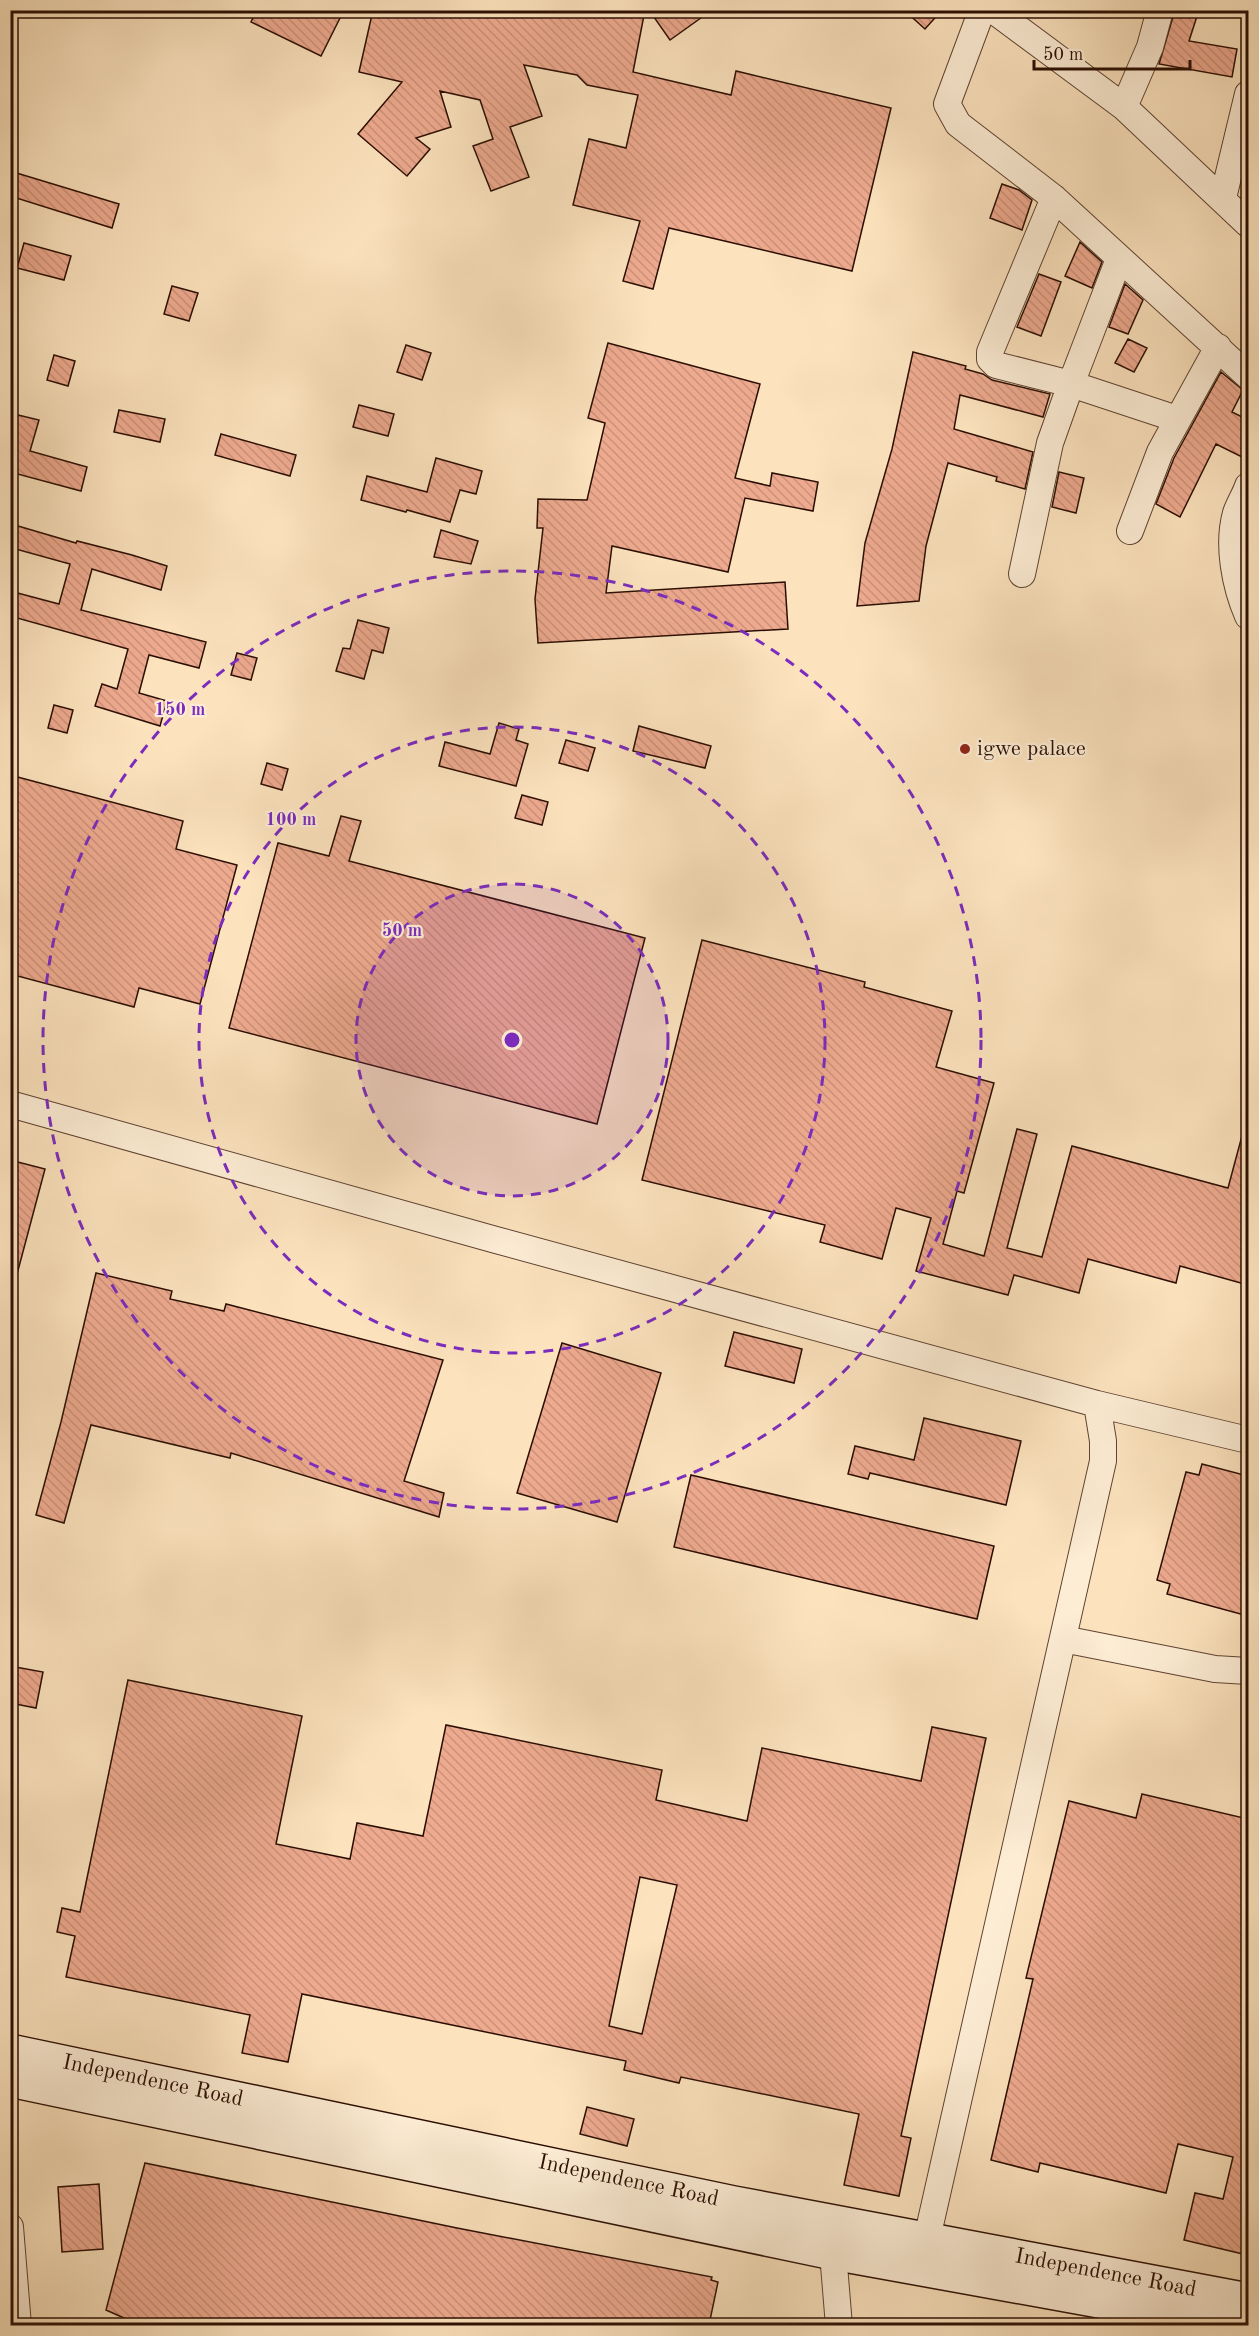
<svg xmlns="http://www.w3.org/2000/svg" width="1259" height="2336" viewBox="0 0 1259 2336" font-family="'Old Standard TT',serif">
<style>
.building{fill:url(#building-back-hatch);stroke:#2b0e03;stroke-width:1.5;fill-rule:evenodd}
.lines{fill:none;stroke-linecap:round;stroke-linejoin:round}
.street-casing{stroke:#5f4332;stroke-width:28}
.secondary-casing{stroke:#2b0e03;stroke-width:36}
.street{stroke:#fdedd5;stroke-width:26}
.secondary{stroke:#fdedd5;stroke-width:33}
.ring{fill:none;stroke:#7b2cbf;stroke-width:3;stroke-dasharray:10 8}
.poi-dot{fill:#8f2418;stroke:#fdedd5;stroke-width:2}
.labels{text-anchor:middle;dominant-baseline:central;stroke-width:4.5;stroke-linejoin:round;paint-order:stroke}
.poi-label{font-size:22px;fill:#2b0e03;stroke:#fdedd5;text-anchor:start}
.street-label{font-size:22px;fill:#2b0e03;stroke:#fdedd5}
.centre{fill:#7b2cbf;stroke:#fdedd5;stroke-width:3}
.ring-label{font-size:18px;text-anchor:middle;font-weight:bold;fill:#7b2cbf;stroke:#fdedd5;stroke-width:4.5;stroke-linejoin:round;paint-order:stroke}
</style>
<defs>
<pattern id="building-back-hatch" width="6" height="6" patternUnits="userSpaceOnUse" patternTransform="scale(1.5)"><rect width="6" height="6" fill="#eeaa8f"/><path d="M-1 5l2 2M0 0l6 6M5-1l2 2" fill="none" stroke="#cc917a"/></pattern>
</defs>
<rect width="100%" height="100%" fill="#fce3be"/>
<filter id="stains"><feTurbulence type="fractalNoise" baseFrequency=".00333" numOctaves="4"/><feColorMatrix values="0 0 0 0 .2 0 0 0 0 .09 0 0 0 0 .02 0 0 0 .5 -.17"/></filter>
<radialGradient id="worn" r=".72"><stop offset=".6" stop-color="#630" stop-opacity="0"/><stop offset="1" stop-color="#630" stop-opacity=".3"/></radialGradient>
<path class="building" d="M 257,10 L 344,10 L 321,56 L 251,22 Z
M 373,10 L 645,10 L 633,72 L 731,95 L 736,71 L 891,108 L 852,271 L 669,228 L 653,289 L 623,281 L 640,221 L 573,205 L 589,139 L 626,148 L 638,95 L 587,85 L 577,75 L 524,65 L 542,116 L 510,127 L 529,177 L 491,191 L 473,146 L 493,139 L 480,100 L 440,91 L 451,127 L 416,138 L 430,149 L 407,176 L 358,134 L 402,82 L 359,72 Z
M 649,10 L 712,10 L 670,40 Z
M 904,10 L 942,10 L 925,29 Z
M 1175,10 L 1199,10 L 1189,41 L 1237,49 L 1232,77 L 1159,64 Z
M 10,171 L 119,204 L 112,228 L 10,196 Z
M 1002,184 L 1019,190 L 1032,200 L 1022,230 L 990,218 Z
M 1080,242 L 1102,262 L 1092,288 L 1065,276 Z
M 24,243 L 71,256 L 64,280 L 17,268 Z
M 1039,274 L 1061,282 L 1041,336 L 1017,327 Z
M 1125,284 L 1143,300 L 1128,334 L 1109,327 Z
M 172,286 L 198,293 L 189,321 L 164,314 Z
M 1128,339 L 1147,348 L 1134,372 L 1115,363 Z
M 608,343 L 760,384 L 735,478 L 770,486 L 772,473 L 818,482 L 813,511 L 745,498 L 728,572 L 612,546 L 606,593 L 785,582 L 788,629 L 538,643 L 535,599 L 543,528 L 537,528 L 538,499 L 587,500 L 605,423 L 588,418 Z
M 406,345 L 431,353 L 422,380 L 397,372 Z
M 913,352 L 966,366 L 965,369 L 983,374 L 992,380 L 1050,394 L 1043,417 L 960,395 L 954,429 L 1033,452 L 1025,489 L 996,481 L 997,477 L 948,463 L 926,546 L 919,601 L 857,606 L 865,543 L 892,449 Z
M 54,355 L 75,361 L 68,386 L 47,380 Z
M 1221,372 L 1243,390 L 1232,412 L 1248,420 L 1248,444 L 1242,457 L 1216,444 L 1180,517 L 1156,504 L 1174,458 Z
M 359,405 L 394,414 L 388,436 L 353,427 Z
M 119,410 L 165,419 L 160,442 L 114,432 Z
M 18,415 L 39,420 L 30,451 L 87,467 L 81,491 L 10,472 L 10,441 Z
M 221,434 L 296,455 L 290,476 L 215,455 Z
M 436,458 L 482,471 L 476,494 L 460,490 L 450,522 L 407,510 L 406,512 L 361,500 L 367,476 L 427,492 Z
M 1059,472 L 1084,478 L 1076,513 L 1052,507 Z
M 18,526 L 76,543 L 77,541 L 132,555 L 167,566 L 161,590 L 92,569 L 81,610 L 206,642 L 199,668 L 149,655 L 139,693 L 167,701 L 160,726 L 95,706 L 102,684 L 117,689 L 128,649 L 10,616 L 10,591 L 59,604 L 70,564 L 12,548 Z
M 441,530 L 478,541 L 471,564 L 434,557 Z
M 358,620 L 389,628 L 383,653 L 372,650 L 364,679 L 336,671 L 343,648 L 350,649 Z
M 237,653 L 257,658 L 251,680 L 231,675 Z
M 54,705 L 73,710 L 67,733 L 48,728 Z
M 499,723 L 519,729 L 516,740 L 528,744 L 516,786 L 439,766 L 445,742 L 490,754 Z
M 639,726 L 711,746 L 705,768 L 633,751 Z
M 566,740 L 595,748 L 588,771 L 559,763 Z
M 267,763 L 288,769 L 282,790 L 261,784 Z
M 10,775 L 183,821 L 176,849 L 237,865 L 200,1004 L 139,988 L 134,1007 L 10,974 Z
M 522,795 L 548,802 L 542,825 L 515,818 Z
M 341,816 L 361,821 L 349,861 L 645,938 L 597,1124 L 229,1028 L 278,843 L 329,856 Z
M 702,940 L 865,982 L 864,987 L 952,1011 L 936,1067 L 994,1083 L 964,1193 L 957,1191 L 943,1244 L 984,1256 L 1017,1129 L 1037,1134 L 1007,1248 L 1042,1257 L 1072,1146 L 1228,1188 L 1243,1132 L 1248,1132 L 1248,1285 L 1180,1266 L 1176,1283 L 1088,1259 L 1079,1293 L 1014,1275 L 1008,1295 L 916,1271 L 931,1218 L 896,1208 L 882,1259 L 820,1242 L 825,1225 L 642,1180 Z
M 10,1160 L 45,1169 L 16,1278 L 10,1277 Z
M 96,1273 L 172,1291 L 170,1299 L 224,1311 L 226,1304 L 443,1360 L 404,1481 L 444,1493 L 439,1517 L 231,1453 L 230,1458 L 91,1425 L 64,1523 L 36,1515 L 61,1422 Z
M 734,1332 L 802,1349 L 794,1383 L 725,1366 Z
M 562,1343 L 661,1373 L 617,1522 L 517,1493 Z
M 924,1418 L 1021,1441 L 1006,1505 L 870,1473 L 868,1479 L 848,1474 L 855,1446 L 914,1460 Z
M 1202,1464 L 1248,1476 L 1248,1616 L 1167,1594 L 1170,1584 L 1157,1580 L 1186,1472 L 1199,1475 Z
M 691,1475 L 994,1546 L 977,1619 L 674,1547 Z
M 10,1666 L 43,1672 L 36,1708 L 10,1703 Z
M 128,1680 L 302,1716 L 276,1844 L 350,1859 L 357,1823 L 423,1836 L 446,1725 L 662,1770 L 656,1800 L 747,1821 L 762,1748 L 921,1781 L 932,1727 L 986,1738 L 901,2136 L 911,2138 L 899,2196 L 844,2185 L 859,2114 L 681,2077 L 679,2083 L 624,2070 L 626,2061 L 302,1994 L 288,2062 L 242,2053 L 250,2015 L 66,1977 L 75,1936 L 57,1932 L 62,1908 L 80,1912 ZM 640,1877 L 677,1885 L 642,2034 L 609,2026 Z
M 1142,1794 L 1248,1819 L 1248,1842 L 1243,1866 L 1248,1867 L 1248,2196 L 1242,2223 L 1248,2224 L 1248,2231 L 1243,2254 L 1184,2240 L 1195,2193 L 1223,2199 L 1233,2157 L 1178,2144 L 1166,2193 L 1040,2163 L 1038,2172 L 991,2160 L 1033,1979 L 1026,1978 L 1069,1801 L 1136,1818 Z
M 587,2107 L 634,2119 L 627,2146 L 580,2134 Z
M 145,2163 L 457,2228 L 712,2277 L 711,2280 L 718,2282 L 709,2325 L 132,2325 L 133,2322 L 106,2310 Z
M 99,2184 L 103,2249 L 62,2252 L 58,2187 Z"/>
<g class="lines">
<defs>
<path id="street" d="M 982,10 L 947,104 L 958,124 L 1054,198 L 1248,376
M 993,10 L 1124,107 L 1248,224
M 1124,107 L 1150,47 L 1160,10
M 1054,198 L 990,352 L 990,359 L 996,365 L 1071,384 L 1177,419
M 1223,198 L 1248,94
M 1248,486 C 1245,495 1239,504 1236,513 C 1227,545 1235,586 1248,616
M 1130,531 L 1160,452 L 1218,347
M 1022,574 L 1050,443 L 1071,384 L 1119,259
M 10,1104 L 496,1240 L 1097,1404 L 1248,1440
M 1063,1639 L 1215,1669 L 1248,1671
M 10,2227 L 18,2326
M 835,2236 L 833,2253 L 839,2326
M 923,2256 L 1103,1461 L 1103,1441 L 1097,1404"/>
<g id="secondary">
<path id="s1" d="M 10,2051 L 734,2203 L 1248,2300"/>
<path d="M 10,2080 L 833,2253 L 1237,2326"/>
</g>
</defs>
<use href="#street" class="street-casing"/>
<use href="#secondary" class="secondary-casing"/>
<use href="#street" class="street"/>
<use href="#secondary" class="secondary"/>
</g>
<circle cx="512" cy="1040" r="156" fill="#7b2cbf" fill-opacity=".12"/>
<g class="ring">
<circle cx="512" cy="1040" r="156"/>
<circle cx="512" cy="1040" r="313"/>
<circle cx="512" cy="1040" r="469"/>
</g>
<circle class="poi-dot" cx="965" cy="749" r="6"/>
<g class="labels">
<g class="poi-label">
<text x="977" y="749">igwe palace</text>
</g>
<g class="street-label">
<text stroke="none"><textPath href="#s1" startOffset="146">Independence Road</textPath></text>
<text stroke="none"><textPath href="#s1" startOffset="632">Independence Road</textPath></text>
<text stroke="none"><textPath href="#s1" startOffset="1118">Independence Road</textPath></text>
</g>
</g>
<circle cx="512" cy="1040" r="9" class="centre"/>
<g class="ring-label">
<text x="180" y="715">150 m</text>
<text x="291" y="825">100 m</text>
<text x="402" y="936">50 m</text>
</g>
<rect width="1259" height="2336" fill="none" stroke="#fce3be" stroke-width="36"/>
<rect x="12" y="12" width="1235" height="2312" fill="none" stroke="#2b0e03" stroke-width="3"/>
<rect x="18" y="18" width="1223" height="2300" fill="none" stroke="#2b0e03" stroke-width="1.5"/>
<path d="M1034 60v9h156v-9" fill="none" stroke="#2b0e03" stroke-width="3"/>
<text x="1043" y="60" font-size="18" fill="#2b0e03" stroke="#fdedd5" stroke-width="4.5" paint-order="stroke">50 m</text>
<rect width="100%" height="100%" filter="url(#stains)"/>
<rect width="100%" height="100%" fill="url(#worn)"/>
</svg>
